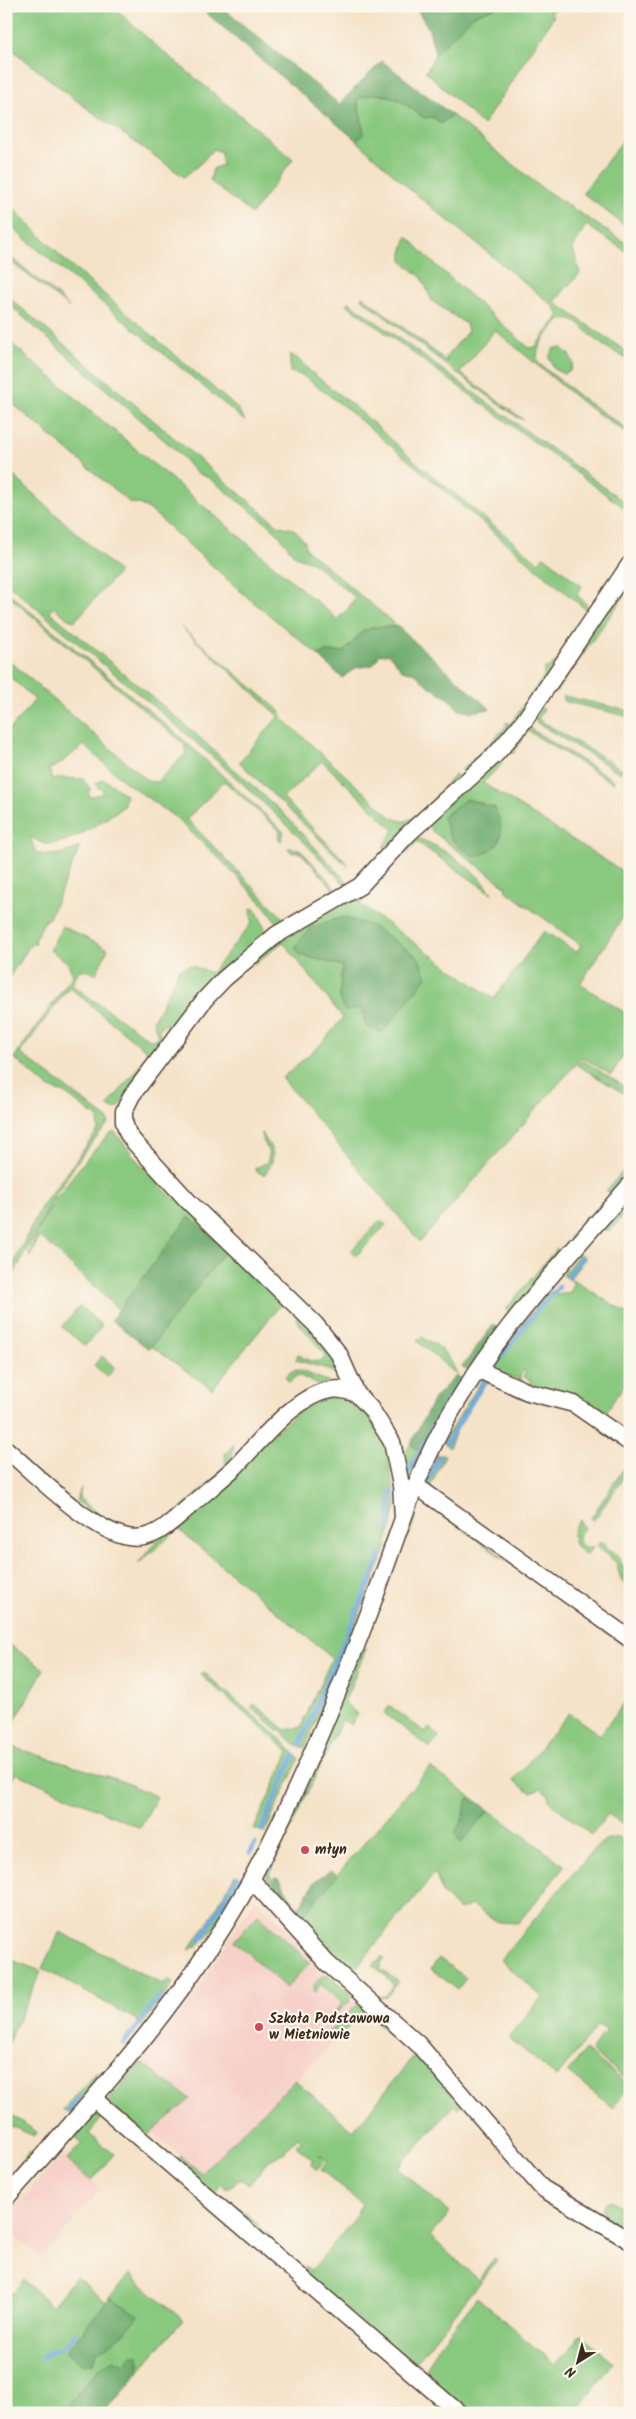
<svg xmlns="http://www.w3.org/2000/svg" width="636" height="2419" viewBox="0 0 636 2419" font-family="Kalam,sans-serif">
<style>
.built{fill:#f7d1c9}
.green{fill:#89c87f;stroke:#62794e;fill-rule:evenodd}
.forest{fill:#6eac6e;stroke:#546b46}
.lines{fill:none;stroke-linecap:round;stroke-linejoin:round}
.stream{stroke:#73ace3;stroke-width:4.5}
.street-casing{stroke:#574638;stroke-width:19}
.street{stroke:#fff;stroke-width:16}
.poi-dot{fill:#d1495b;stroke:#fbf7ec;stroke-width:2}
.labels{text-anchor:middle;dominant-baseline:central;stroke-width:4.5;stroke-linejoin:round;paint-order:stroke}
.poi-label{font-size:14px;font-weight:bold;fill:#3b2a1e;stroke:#fbf7ec;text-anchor:start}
</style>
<rect width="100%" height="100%" fill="#fbf7ec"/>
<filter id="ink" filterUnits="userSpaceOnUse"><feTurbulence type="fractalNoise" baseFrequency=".02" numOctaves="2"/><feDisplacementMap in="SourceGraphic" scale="10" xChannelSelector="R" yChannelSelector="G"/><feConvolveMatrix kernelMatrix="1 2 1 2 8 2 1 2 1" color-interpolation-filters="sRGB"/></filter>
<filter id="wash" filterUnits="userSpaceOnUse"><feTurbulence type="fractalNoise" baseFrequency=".0096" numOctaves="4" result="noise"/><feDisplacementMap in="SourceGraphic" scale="20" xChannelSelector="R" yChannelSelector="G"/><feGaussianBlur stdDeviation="1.12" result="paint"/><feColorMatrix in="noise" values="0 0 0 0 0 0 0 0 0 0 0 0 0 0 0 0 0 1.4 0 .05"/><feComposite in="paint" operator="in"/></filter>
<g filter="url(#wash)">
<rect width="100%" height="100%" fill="#f5e3c9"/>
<path class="built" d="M 255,1899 L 286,1927 L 317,1968 L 365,2011 L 200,2173 L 153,2132 L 149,2135 L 107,2103 L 191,2000 Z
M 61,2155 L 101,2189 L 42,2259 L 6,2229 L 6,2219 Z"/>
<path class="green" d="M 6,6 L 112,6 L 154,44 L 293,159 L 252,214 L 210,181 L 213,169 L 222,165 L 221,152 L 213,149 L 202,162 L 184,177 L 77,101 L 6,45 Z
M 500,6 L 557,6 L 551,14 L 554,16 L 483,125 L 426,72 L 435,54 L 474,15 Z
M 370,93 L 397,98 L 424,118 L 433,117 L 441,124 L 452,115 L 542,188 L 630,246 L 630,254 L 586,225 L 573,249 L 580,273 L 554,302 L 630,354 L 630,361 C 619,354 606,348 596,340 C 584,330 578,316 561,319 C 550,332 533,346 538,363 L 586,401 L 630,431 L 630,435 L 584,404 L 495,330 L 460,373 L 524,420 L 517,417 L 446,365 L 361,298 L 362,296 L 448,362 L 446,357 L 468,331 L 466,324 L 432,301 L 422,278 L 402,261 L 402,253 L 407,236 L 430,260 L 529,348 L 535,347 L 557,319 L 558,313 L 552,305 L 413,192 L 357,141 L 364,133 L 357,99 Z
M 630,131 L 630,230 L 583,193 Z
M 6,206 L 15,210 L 70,265 L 238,409 L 245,421 L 6,223 Z
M 6,253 L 58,296 L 70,308 L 6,258 Z
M 6,295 L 227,483 L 279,526 L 294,529 L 305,542 L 306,549 L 398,627 L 373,627 L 362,632 L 344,652 L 326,652 L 318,655 L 246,596 L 149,509 L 139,504 L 130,503 L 6,398 L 6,339 L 337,619 L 348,609 L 355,597 L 312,562 L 295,556 L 275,530 L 209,478 L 195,472 L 180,454 L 6,302 Z
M 349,302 L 630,506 L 630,512 L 346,304 Z
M 554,348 L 562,348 L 570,356 L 573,363 L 571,370 L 564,374 L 555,370 L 549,357 Z
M 290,354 L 298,359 L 311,372 L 361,412 L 417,463 L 538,562 L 544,556 L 582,586 L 577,595 C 585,602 592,607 588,618 C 552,674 517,730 467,774 L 464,774 L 461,770 L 490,744 L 507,725 L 505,723 L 511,723 L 544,677 L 544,669 C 559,665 564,650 570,637 C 575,627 584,621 585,609 L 347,409 L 302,375 L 290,372 Z
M 6,469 L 119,572 L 75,621 L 68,619 L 54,607 L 50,612 L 181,721 L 283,813 L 349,884 L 347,886 L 343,883 C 241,771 119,681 6,582 Z
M 630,572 L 630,588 L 555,693 L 553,689 Z
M 6,591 L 178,735 L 284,832 L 281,841 L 278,838 L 280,831 L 224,781 L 187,819 L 285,920 L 332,892 L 332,887 L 300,852 L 292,853 L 288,848 L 300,849 L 335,888 L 335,893 L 321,905 L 283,926 L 278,924 L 262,903 L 222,861 L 176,818 L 124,781 L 84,745 L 57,766 L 49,769 L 52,780 L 61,778 L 83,779 L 91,790 L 88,791 L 90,797 L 103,793 L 102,788 L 98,788 L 96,783 L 104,779 L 126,795 L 123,807 C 104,820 69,846 45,844 C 40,843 35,839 30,837 L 36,853 C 55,857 62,854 80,847 L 49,918 L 45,920 L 35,940 L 36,944 L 31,944 L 6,982 L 6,734 L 35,700 L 6,673 L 6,658 L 148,781 L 157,782 L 186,753 L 184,744 L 6,594 Z
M 181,627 L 281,712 L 282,718 L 391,817 C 396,819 401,822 406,821 C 423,816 443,786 456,774 L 457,779 L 387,850 L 383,847 L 394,830 L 322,761 L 283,798 L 349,865 L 343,862 L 239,762 L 279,716 Z
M 564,696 L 630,711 L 630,717 L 563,701 Z
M 539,708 L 544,709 L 538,719 L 622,769 L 620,773 L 537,723 L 533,716 Z
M 526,728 L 531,729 L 615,781 L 613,783 L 528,731 L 513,754 L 508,749 Z
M 495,761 L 503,763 L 483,783 L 630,876 L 630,906 L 580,984 L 630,1016 L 630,1044 L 611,1075 L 582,1057 L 420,1242 L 282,1078 L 321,1044 L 343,1018 L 283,942 L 254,964 L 262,951 L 353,899 L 363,902 L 358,903 L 494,999 L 544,931 L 576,952 L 581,945 L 506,891 L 505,886 L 432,831 L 427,822 ZM 466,799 L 483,803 L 443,817 ZM 342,966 L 382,1033 L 361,1008 L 339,998 Z
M 411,837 C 432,839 483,874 492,894 L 417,842 L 400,858 L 396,853 Z
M 251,908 L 256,910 L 265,928 L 264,933 L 172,1035 L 166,1024 L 159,1029 L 163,1045 L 119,1107 L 115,1109 L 107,1107 L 149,1053 L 69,987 L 20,1053 L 108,1119 L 109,1123 L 82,1155 L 57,1192 L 6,1289 L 6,1279 L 41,1207 L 99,1129 L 98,1118 L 63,1092 C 49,1093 26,1067 14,1058 L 73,975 L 67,962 L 50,950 L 62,926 L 108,949 L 96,974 L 86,970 L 79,970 L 72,985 L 149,1039 L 153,1040 L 158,1036 L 153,1020 L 174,982 L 178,970 L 190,965 L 211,973 L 252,923 Z
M 582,1060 L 630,1090 L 630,1097 L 577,1065 Z
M 115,1132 L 140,1164 L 172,1197 L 180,1201 L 328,1345 L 340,1376 L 328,1369 L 296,1360 L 298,1354 C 306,1360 311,1362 322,1361 L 326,1356 L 296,1320 L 298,1316 L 283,1302 L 212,1389 L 151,1346 L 226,1249 L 189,1217 L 119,1310 L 40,1236 L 29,1258 C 37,1215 79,1167 108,1135 Z
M 261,1133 C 274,1149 278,1159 264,1175 L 256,1171 L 255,1168 C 282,1160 261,1144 261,1133 Z
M 630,1163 L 630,1175 L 614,1193 L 606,1191 Z
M 630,1195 L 630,1207 L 608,1233 L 602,1226 Z
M 381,1220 L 386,1225 L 356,1256 L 351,1251 Z
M 557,1248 L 556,1261 L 512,1314 L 506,1309 Z
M 579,1254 L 585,1259 L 570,1278 L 630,1315 L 630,1376 L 604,1415 L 529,1385 L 531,1381 L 523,1376 L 526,1372 L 524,1370 L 520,1376 L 522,1381 L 493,1369 L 491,1366 L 548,1290 L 557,1295 L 571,1292 L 573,1282 L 563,1275 Z
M 80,1306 L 102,1326 L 85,1346 L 62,1327 Z
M 422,1337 C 428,1342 435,1343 439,1347 C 446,1353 455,1366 457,1375 L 417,1341 Z
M 102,1356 L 115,1368 L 107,1377 L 94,1365 Z
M 299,1370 L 329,1382 L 296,1397 L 319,1385 L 298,1375 L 289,1382 L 285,1377 L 292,1371 Z
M 482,1380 L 488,1380 L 532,1400 L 531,1402 L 493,1383 L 486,1383 L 459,1425 L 449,1448 L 443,1442 Z
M 332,1394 L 356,1400 L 384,1434 L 396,1505 L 386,1549 L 305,1748 L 297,1745 L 251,1708 L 254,1704 L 286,1730 L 301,1727 L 332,1658 L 178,1529 L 138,1564 L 156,1541 L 296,1413 Z
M 386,1415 L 402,1442 L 405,1454 L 411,1443 L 416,1449 L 425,1448 L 409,1479 L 406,1477 Z
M 234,1444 L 231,1463 L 227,1469 C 201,1492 164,1537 126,1529 C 107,1526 91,1511 76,1501 L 81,1488 L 79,1498 C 148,1559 170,1516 226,1468 L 225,1454 Z
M 437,1455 L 445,1455 L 430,1487 L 425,1484 L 426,1479 Z
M 630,1459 L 630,1468 L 594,1520 L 591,1518 Z
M 417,1499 L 421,1499 L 630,1646 L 630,1650 L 421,1499 L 409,1536 L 405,1534 Z
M 580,1520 L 584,1529 L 578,1535 L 579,1543 L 586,1548 L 593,1546 L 587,1555 C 572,1548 568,1533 580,1520 Z
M 600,1542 L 606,1544 L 606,1548 L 618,1556 L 626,1573 L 630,1576 L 630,1589 L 621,1579 L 616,1562 L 596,1547 Z
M 6,1642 L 44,1669 L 6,1737 Z
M 362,1648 L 366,1649 L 344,1703 L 358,1714 L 351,1725 L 342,1720 L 269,1874 L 297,1921 L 430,1767 L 471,1797 L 466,1801 L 464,1816 L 455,1834 L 461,1843 L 489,1810 L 565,1866 L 518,1923 L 498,1922 L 472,1905 L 459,1910 L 443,1894 L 435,1873 L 350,1975 L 378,1999 C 346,1984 270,1905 265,1871 Z
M 203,1672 L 282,1740 L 299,1759 L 265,1832 L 254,1829 L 289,1752 L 201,1675 Z
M 630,1695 L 630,1829 L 608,1814 L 591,1835 L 549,1801 L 548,1794 L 541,1788 L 531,1792 L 513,1781 L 569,1713 L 600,1735 Z
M 390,1706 L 426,1733 L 429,1728 L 439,1736 L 430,1748 L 384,1713 Z
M 6,1745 L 122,1781 L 157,1797 L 140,1828 L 16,1773 L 6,1790 Z
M 618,1837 L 630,1842 L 630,2081 L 591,2051 L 602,2035 L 605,2036 L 606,2030 L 598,2025 L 557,2077 L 508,2037 L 542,1997 L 500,1960 L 594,1849 L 605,1840 Z
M 235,1875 L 241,1879 C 230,1899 212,1942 189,1950 L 210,1919 Z
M 258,1915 L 310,1962 L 286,1988 L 234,1941 Z
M 60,1932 L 164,1985 L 168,1979 L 172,1982 L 172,1986 L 141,2026 L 136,2023 L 137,2020 L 42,1968 Z
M 382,1956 L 385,1959 L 380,1964 L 382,1966 L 380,1969 L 399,1982 L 386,1997 L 378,1998 L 377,1997 L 385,1996 L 393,1987 L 392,1982 L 373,1965 Z
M 6,1958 L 41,1971 L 6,2047 Z
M 439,1958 L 466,1978 L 458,1990 L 431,1969 Z
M 328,1974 L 351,1994 L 350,2001 L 338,2012 L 335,2012 L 342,2003 L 321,1984 L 314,1993 C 311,1984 320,1976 328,1974 Z
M 361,2004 L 396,2028 L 396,2041 L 365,2011 L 333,2042 L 326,2035 L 356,2006 Z
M 585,2050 L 630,2085 L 613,2108 L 568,2072 Z
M 416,2053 L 461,2105 L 458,2109 L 454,2105 L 398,2168 L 450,2213 L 430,2236 L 478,2280 L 495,2258 L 497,2260 L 413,2366 L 300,2270 L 304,2266 L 311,2271 L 353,2221 L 362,2204 L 321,2170 L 328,2161 L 319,2154 L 325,2161 L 317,2170 L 310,2164 L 313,2160 L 296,2146 L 301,2140 L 298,2137 L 285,2152 L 268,2161 L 249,2185 L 241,2179 L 226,2189 L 221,2184 L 214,2195 L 175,2162 L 181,2156 L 201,2173 L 295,2080 L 353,2131 Z
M 140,2062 L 190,2099 L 149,2135 L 107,2103 Z
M 97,2071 L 94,2083 L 69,2114 L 63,2110 Z
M 6,2112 L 37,2132 L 34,2136 L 6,2124 Z
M 95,2114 L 102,2118 L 89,2134 L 114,2154 L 91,2181 L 67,2160 L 81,2143 L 75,2137 Z
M 29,2153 L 32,2153 L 20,2172 L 6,2187 L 6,2179 Z
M 613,2201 L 629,2211 L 617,2226 L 606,2219 L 602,2208 L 606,2203 Z
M 236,2205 L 272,2237 L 268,2241 L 232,2210 Z
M 130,2274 L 183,2320 L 138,2372 L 141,2362 L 125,2364 L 63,2413 L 6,2413 L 6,2300 L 24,2280 L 52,2306 L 76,2277 L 106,2302 L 67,2351 C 112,2351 109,2347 137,2315 L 110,2297 Z
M 477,2297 L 555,2365 L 576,2342 L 578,2336 L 581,2335 L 614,2362 L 575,2413 L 464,2413 L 423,2375 L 440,2344 Z"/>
<path class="forest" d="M 198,6 L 220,6 L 339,104 L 382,61 L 452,115 L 441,124 L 433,117 L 424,118 C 403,102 384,85 357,100 L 364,133 L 357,141 Z
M 415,6 L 500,6 L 474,15 L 435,54 L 429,29 Z
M 373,627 L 398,627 L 490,709 L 471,712 L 459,710 C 447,693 427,689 415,673 L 402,670 L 389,654 L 380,654 L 373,665 L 355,668 L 342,678 L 318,655 L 326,652 L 344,652 L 362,632 Z
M 466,799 L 495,808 C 506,835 503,848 475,857 C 453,844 450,841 443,817 Z
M 343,917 L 372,926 L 418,957 L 427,977 L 382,1033 L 366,1026 L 361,1008 L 345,1011 L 339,998 L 342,966 L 300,955 L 295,947 L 311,927 Z
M 189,1217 L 227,1249 L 149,1349 L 111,1320 Z
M 494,1324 L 501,1332 L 472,1371 L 462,1367 Z
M 457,1375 L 463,1381 L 425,1448 L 416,1449 L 411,1443 L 435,1397 Z
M 471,1797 L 489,1810 L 461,1843 L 455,1834 L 464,1816 L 466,1801 Z
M 331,1870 L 338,1875 L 298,1921 L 272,1880 L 276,1877 L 279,1878 L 296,1906 L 300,1906 L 316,1880 Z
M 110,2297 L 138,2315 C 127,2332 116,2342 97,2351 L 94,2363 C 82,2366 74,2360 67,2351 Z
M 131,2356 L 139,2356 C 144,2376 116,2398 104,2413 L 63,2413 C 78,2394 92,2371 113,2359 L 125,2364 Z"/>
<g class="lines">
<path class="stream" d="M 612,1192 L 630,1171
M 571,1238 L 588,1218
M 550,1265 L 558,1254
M 568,1276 L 582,1257
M 493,1367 L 539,1308 L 559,1287
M 447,1443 L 484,1382
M 409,1471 L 442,1410 L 462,1379
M 428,1480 L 440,1457
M 389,1528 L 391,1493 L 393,1491
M 300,1744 L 381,1555
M 300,1800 L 304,1791
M 295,1810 L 298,1803
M 261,1830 L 294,1756
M 250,1853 L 255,1843
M 268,1868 L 289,1823
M 200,1941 L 238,1877
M 138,2024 L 160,1995
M 123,2044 L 137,2027
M 68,2111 L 82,2095
M 42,2358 L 49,2352 L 65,2346 L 75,2335"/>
</g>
</g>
<g filter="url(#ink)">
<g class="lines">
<defs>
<path id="street" d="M 479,1370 L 528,1392 L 574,1404 L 630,1443
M 6,1449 C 36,1475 90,1530 128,1537 C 154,1542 171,1522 189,1507 C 204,1493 220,1481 235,1467 C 260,1442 295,1395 331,1390 C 340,1388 348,1391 357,1394
M 415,1485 L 630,1639
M 403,1518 L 401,1485 L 392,1442 L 371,1409 L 357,1394 L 339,1354 L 315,1324 L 189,1202 L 134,1142 L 128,1134 L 124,1122 L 124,1111 L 132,1095 L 205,999 L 224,979 L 276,935 L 360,886 L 407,835 L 496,754 L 524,721 L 630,564
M 251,1879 L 327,1963 L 418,2044 L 542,2188 L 630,2241
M 94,2099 L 459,2413
M 6,2198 C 95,2098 188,1996 252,1878 C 299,1790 338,1695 373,1602 C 393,1549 409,1495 434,1444 C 482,1347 560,1266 630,1185"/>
</defs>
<use href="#street" class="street-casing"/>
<use href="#street" class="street"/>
</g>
</g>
<g class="poi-dot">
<circle cx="305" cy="1850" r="5"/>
<circle cx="259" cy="2027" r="5"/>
</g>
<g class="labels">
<g class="poi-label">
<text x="315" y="1850">młyn</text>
<text x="269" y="2019">Szkoła Podstawowa<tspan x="269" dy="16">w Mietniowie</tspan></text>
</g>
</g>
<rect width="636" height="2419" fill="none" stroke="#fbf7ec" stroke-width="25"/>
<g transform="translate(578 2362) rotate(216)" stroke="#fbf7ec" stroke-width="4" paint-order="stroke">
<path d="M0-4L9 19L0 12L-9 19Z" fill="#3b2a1e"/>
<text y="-8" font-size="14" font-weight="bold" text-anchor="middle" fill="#3b2a1e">N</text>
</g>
</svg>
